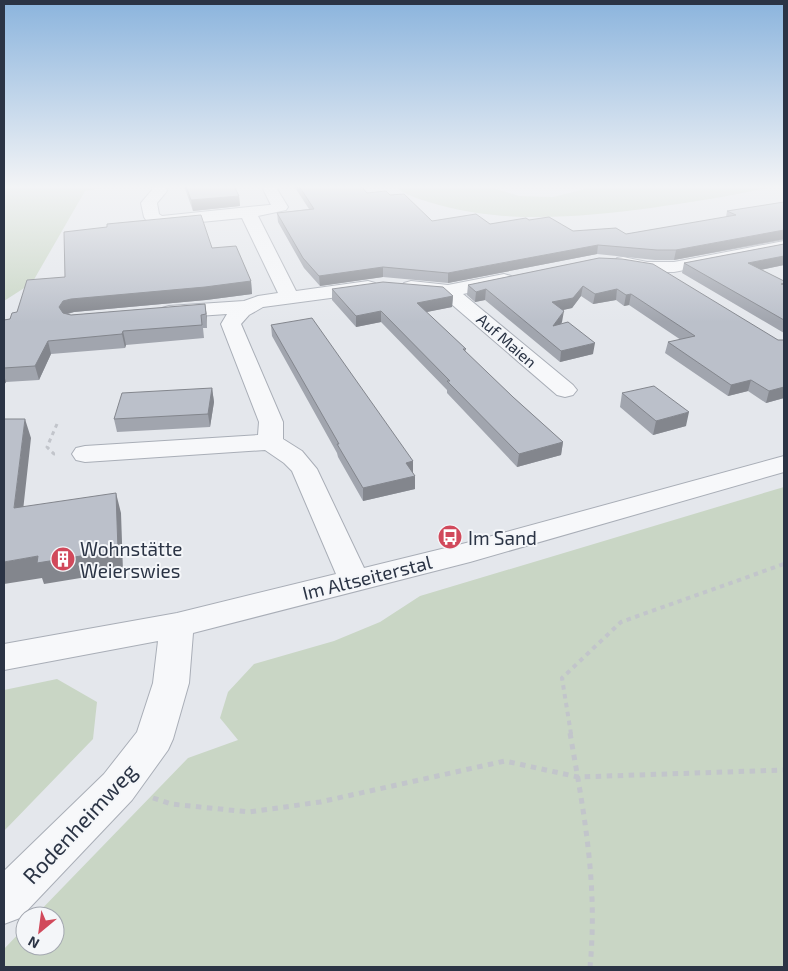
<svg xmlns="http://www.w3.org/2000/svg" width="788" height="971" viewBox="0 0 788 971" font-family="'Exo 2',sans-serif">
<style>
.green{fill:#c9d6c5}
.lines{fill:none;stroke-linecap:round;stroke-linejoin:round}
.street-casing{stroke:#a9aeb7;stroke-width:2}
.path-far2{stroke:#c2c5cb;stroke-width:3;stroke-dasharray:4 4;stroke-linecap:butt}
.path-far1{stroke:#c2c5cb;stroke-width:4;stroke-dasharray:4.5 4.5;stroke-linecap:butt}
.path{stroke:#c2c5cb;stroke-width:5;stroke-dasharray:5.5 5.5;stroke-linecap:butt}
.street{fill:#f7f8fa;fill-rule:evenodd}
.wall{fill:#a1a5ae}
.shaded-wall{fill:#83868d}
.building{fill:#bbc0ca;stroke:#83868d}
.labels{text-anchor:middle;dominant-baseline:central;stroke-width:4;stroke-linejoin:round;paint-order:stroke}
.far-street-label{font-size:16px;fill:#2b3445;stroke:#f4f6f9}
.poi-label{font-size:19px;fill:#2b3445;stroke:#f4f6f9;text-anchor:start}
.street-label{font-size:19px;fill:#2b3445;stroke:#f4f6f9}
.near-street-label{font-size:22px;fill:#2b3445;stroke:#f4f6f9}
</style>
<rect width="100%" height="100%" fill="#e4e7ec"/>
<path class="green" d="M 4,186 L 113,186 L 85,191 L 32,283 L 4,301 Z
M 394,186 L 487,186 L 519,196 L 553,197 L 597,186 L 775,186 C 734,196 693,202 651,208 C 581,217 508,224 439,205 C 423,200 408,197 394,186 Z
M 784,487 L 784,967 L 4,967 L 4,949 L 25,927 L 25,946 L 55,946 L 55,916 L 35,916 L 188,758 L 238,740 L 220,718 L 228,692 L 254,664 L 334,641 L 380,622 L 420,596 Z
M 57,679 L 97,702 L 93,739 L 4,831 L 4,690 Z"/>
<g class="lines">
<defs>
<path id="street" d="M 152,186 L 166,186 L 167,191 L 157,203 L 159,214 L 162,216 L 269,205 L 271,205 L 263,189 L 264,186 L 279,186 L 277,189 L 288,207 L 286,210 L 258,216 L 296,291 L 368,281 L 375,283 L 378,287 L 375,291 L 368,293 L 263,307 L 249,315 L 241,324 L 283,422 L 283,439 L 302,451 L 317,469 L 364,568 L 470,542 L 784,456 L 784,472 L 470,562 L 193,633 L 189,683 L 173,739 L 168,750 L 132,800 L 20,918 L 4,924 L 4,871 L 104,774 L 137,732 L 153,683 L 158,641 L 4,670 L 4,644 L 177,613 L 336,574 L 292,471 L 284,463 L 265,450 L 85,462 L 76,460 L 72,454 L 76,448 L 85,446 L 258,435 L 259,422 L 221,324 L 227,314 L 169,318 L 162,316 L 159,312 L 162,308 L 169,306 L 244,301 L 258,296 L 278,293 L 242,218 L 160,226 L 146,220 L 144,217 L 141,203 L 152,190 Z
M 784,241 L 784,251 L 674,272 L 647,272 L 617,266 L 614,262 L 617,258 L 623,257 L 647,262 L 674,262 Z
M 504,274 L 511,276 L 513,280 L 511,284 L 463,294 L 573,385 L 577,390 L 573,395 L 565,397 L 557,395 L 442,296 L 404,291 L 401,287 L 404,283 L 411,281 L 448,285 Z"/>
</defs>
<use href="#street" class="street-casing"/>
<path class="path-far2" d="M 57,424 L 47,447 L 54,454 L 58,454"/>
<path class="path-far1" d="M 571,734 L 562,678 L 621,622 L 784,564"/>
<path class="path" d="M 570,733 C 584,814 598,883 590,967
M 153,798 L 171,804 L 249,812 L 320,802 L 505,761 L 578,777 L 784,770"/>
<use href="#street" class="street"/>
</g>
<path class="wall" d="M 184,186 L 234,186 L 239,196 L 240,206 L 193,211 Z
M 294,186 L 361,186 L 367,193 L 390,195 L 432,221 L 490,224 L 529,220 L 573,231 L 626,234 L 726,217 L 727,211 L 784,202 L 784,240 L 674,260 L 655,260 L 597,254 L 448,283 L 383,277 L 320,286 L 304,268 L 278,222 L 277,213 L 309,209 Z
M 784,244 L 784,265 L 761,270 L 784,281 L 784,333 L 682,273 L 684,263 Z
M 212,248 L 251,281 L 252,294 L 206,300 L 74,312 L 68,314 L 71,315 L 205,304 L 207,328 L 203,328 L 204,338 L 126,345 L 125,348 L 51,354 L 39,380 L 6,382 L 4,385 L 4,320 L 10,319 L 65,277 Z
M 599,258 L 778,340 L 784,398 L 766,403 L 748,391 L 728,396 L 665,353 L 668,342 L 681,340 L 629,305 L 624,306 L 616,300 L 593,304 L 581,296 L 572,308 L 562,310 L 562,322 L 561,324 L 593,354 L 560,362 L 485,300 L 475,302 L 467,295 L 468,285 Z
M 332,289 L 453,296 L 452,307 L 426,312 L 466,349 L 465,352 L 513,397 L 563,442 L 561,455 L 517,467 L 447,393 L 447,390 L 381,322 L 356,327 L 332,300 Z
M 271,325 L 413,461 L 413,473 L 415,489 L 363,501 L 338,457 L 337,453 L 272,336 Z
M 212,388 L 214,402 L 210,427 L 117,432 L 114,419 Z
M 622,393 L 686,426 L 653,435 L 620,407 Z"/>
<path class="shaded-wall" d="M 239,196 L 240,206 L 193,211 L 191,200 Z
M 784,230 L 784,239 L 674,260 L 676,250 Z
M 598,245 L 597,254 L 448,283 L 448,273 Z
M 784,256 L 784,265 L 745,273 L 748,263 Z
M 383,267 L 383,277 L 320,286 L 319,276 Z
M 251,281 L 252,294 L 206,300 L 74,312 L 66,314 L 62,320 L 59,307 L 63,301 L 71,299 Z
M 583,286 L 581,296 L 572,308 L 550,313 L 552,302 Z
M 486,289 L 485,300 L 475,302 L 476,292 Z
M 617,289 L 616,300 L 593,304 L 595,294 Z
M 631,294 L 629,305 L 624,306 L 626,295 Z
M 453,296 L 452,307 L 417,314 L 417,303 Z
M 205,304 L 207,317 L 207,328 L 206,314 Z
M 381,311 L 381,322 L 356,327 L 356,316 Z
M 564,311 L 562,322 L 551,337 L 553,326 Z
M 123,331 L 126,345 L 125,348 L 122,334 Z
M 48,341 L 51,354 L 39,380 L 35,366 Z
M 595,343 L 593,354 L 560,362 L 561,351 Z
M 4,375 L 6,382 L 4,385 Z
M 751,380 L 748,391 L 728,396 L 731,385 Z
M 784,387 L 784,398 L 766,403 L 769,391 Z
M 212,388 L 214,402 L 210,427 L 208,414 Z
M 689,412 L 686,426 L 653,435 L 656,421 Z
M 25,419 L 31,438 L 21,529 L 14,508 Z
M 563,442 L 561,455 L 517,467 L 519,454 Z
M 413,461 L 413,474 L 406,463 Z
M 415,476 L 415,489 L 363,501 L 363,488 Z
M 116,493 L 121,513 L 123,571 L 44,584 L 42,578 L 4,584 L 4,562 L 38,556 Z"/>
<path class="building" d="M 186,186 L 234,186 L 239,196 L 191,200 Z
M 299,186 L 361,186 L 367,193 L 386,191 L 390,195 L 404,194 L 432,221 L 476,214 L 490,224 L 526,218 L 529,220 L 549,217 L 573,231 L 616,228 L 626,234 L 736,215 L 727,211 L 784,202 L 784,230 L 676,250 L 657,250 L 598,245 L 448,273 L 383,267 L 319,276 L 303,258 L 277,213 L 314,209 Z
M 201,215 L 212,248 L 236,246 L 251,281 L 205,287 L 71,299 L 63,301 L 59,307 L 63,313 L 71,315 L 205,304 L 206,314 L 201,315 L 202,325 L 123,331 L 122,334 L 48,341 L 35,366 L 4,368 L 4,320 L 10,319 L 12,313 L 17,312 L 27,280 L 65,277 L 64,232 L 107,227 L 107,224 Z
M 784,244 L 784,256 L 748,263 L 784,281 L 784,283 L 781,284 L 784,285 L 784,320 L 684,263 Z
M 599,258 L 622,259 L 653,264 L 778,340 L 784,340 L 784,387 L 769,391 L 751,380 L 731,385 L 668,342 L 695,336 L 631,294 L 626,295 L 617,289 L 595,294 L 583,286 L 573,298 L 552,302 L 564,311 L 553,326 L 568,322 L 595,343 L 561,351 L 486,289 L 476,292 L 468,285 Z
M 383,282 L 443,287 L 453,296 L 417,303 L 466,349 L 463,349 L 513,397 L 563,442 L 519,454 L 447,381 L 450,381 L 381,311 L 356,316 L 332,289 Z
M 312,318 L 413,461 L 406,463 L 415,476 L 363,488 L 337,444 L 339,444 L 271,325 Z
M 654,386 L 689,412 L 656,421 L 622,393 Z
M 212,388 L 208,414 L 114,419 L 122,393 Z
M 4,419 L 25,419 L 14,508 L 116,493 L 118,550 L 37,563 L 38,556 L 4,562 Z"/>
<linearGradient id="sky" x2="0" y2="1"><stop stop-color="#8bb4dd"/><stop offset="0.58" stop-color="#f3f4f6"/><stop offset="1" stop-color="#f3f4f6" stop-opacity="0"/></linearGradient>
<rect width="788" height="322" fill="url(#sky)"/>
<defs>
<symbol id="bus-disc" viewBox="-11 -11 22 22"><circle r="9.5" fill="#d1495b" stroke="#f4f6f9"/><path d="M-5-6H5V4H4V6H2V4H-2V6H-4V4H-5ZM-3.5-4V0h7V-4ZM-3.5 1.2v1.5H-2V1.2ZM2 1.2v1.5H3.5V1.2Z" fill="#fff"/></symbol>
<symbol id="building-disc" viewBox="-11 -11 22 22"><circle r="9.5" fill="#d1495b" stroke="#f4f6f9"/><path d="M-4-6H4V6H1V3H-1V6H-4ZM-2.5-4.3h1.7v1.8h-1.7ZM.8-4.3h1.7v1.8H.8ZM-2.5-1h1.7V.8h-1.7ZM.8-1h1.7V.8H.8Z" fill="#fff"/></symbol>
</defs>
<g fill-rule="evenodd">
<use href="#bus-disc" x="436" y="523" width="28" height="28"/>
<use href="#building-disc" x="49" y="545" width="28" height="28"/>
</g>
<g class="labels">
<g class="far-street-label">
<text transform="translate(507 340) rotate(41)">Auf Maien</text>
</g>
<g class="poi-label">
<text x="468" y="537">Im Sand</text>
<text x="80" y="548">Wohnstätte<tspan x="80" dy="22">Weierswies</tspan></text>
</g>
<g class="street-label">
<text transform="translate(367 577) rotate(-14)">Im Altseiterstal</text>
</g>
<g class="near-street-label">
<text transform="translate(79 823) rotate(-47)">Rodenheimweg</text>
</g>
</g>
<rect width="788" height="971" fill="none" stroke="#2b3445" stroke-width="10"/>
<g transform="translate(40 931) rotate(209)"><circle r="24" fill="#f4f6f9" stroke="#a4a8b1"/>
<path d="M0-4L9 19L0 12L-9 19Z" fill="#d1495b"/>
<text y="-8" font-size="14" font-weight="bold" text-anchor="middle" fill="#2b3445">N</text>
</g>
</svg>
